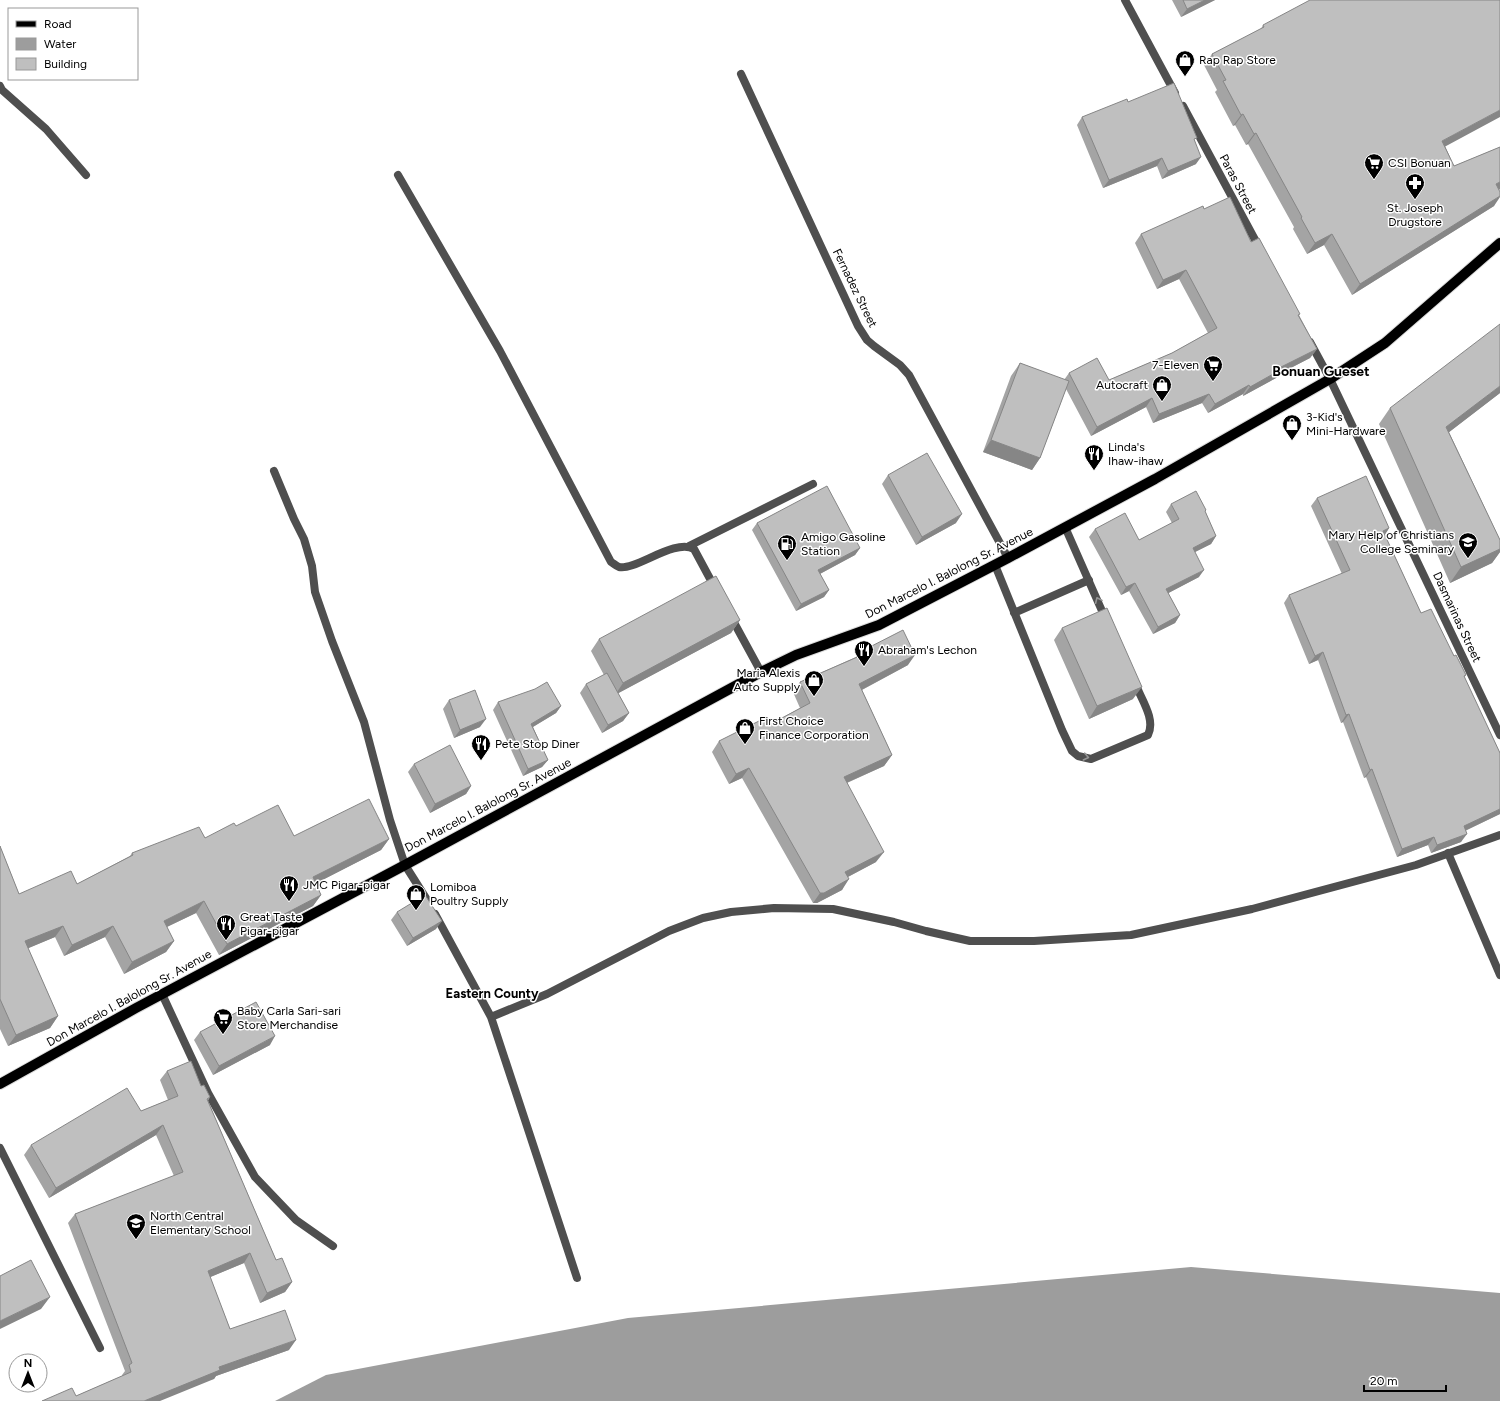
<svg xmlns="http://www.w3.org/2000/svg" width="1500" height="1401" viewBox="0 0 1500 1401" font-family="Figtree,sans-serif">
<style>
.water{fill:#9d9d9d}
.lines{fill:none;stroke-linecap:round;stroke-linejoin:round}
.primary-casing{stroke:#dbdbdb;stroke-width:12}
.lane{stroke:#4f4f4f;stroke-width:8}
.street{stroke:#4f4f4f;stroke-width:8}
.primary{stroke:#000;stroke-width:10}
.wall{fill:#a4a4a4}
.shaded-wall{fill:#868686}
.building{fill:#bfbfbf;stroke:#868686}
.oneway{stroke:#959595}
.labels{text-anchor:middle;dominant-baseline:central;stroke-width:3;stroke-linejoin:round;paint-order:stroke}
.poi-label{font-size:12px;fill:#000;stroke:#fff;text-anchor:start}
.street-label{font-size:12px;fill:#000;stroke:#fff}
.neighbourhood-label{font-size:13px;font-weight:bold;fill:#000;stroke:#fff}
.quarter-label{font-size:14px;font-weight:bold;fill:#000;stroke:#fff}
</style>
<rect width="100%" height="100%" fill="#fff"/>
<path class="water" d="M 1191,1267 L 1500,1293 L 1500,1401 L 275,1401 L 326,1375 L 628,1318 Z"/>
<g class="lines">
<defs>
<path id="primary" d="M 0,1084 L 136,1008 L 405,865 L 761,672 L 796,655 L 879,625 L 1008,558 L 1155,479 L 1330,379 L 1385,343 L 1500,243"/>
</defs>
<use href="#primary" class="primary-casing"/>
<path class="lane" d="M 1065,527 L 1106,620
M 995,565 L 1062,730 L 1072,751 L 1078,756 L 1091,759 L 1148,735 C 1156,719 1141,699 1135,683
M 1014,613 L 1089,580
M 0,1148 L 100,1348"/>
<path class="street" d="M 1125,0 L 1175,93
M 741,74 L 858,326 L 867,340 L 874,346 L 900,365 L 909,375 L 1008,558
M 0,86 L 2,90 L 46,129 L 86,175
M 1183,106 L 1260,249
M 398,175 L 500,351 L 611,562 C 613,563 616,566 619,567 C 635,571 675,538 694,549 L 715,588
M 1310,342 L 1330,379 L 1500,735
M 274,471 L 294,519 L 304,539 L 312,566 L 315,592 L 332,641 L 364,722 L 390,820 L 405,865 L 429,903
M 689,546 L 813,484
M 731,617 L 761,672
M 1448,853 L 1500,975
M 435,914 L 491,1017 L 547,994 L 669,931 L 703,918 L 731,912 L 774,908 L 833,909 L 894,922 L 926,931 L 970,941 L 1034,941 L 1131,935 L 1252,909 L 1416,865 L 1500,835
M 162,994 L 208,1093 L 255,1177 L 296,1220 L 333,1246
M 491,1017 L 577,1278"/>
<use href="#primary" class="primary"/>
</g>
<path class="wall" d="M 1172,0 L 1215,0 L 1181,17 Z
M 1263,25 L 1445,146 L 1454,166 L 1500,147 L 1500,189 L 1499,190 L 1494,206 L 1352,295 L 1324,245 L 1307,254 L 1293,229 L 1294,227 L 1248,144 L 1246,145 L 1235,125 L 1233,126 L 1215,92 L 1217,90 L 1204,65 L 1212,54 L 1261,29 Z
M 1128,102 L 1195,141 L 1196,164 L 1162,179 L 1157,166 L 1103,188 L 1077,125 L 1082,117 Z
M 1204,209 L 1251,242 L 1299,315 L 1317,349 L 1310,358 L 1279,374 L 1276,378 L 1243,396 L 1243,394 L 1208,413 L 1202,403 L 1153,423 L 1146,407 L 1091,436 L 1066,389 L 1040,458 L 1032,470 L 983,452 L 1011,376 L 1020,363 L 1064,380 L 1069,373 L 1109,380 L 1172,353 L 1208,333 L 1179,279 L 1157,289 L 1135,243 L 1141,234 Z
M 1500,393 L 1449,432 L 1500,540 L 1500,552 L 1492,563 L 1450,583 L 1379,424 L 1390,408 Z
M 888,475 L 956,523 L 916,545 L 882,484 Z
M 1317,498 L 1389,528 L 1385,535 L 1421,613 L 1454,656 L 1466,675 L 1464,678 L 1500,753 L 1500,814 L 1465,831 L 1461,842 L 1431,853 L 1428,845 L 1397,857 L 1366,777 L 1364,778 L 1343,722 L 1341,723 L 1318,660 L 1309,664 L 1284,603 L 1289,595 L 1342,574 L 1311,506 Z
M 1171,504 L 1205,511 L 1216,536 L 1211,544 L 1195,552 L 1199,577 L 1168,593 L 1180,615 L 1175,623 L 1153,634 L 1129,591 L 1121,595 L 1089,537 L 1095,529 L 1139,540 L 1172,523 L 1166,512 Z
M 757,523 L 860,548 L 855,555 L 820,574 L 829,590 L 824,597 L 796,611 L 752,530 Z
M 740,620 L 731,633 L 618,693 L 629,713 L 623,721 L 602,733 L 580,693 L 586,684 L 604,675 L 591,651 L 599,639 Z
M 1062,628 L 1133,699 L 1089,719 L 1054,640 Z
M 860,652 L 908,665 L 862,690 L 892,755 L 884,766 L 847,783 L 876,862 L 848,877 L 842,890 L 817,903 L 813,903 L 742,778 L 729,784 L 712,752 L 719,741 L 767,726 L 800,708 L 793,692 L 800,682 L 856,657 Z
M 449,700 L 480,727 L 454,738 L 443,709 Z
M 498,702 L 561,706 L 556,713 L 533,727 L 548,760 L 542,767 L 523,776 L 493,710 Z
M 414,764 L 471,786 L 466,794 L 430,813 L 408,772 Z
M 236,826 L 294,836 L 389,839 L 381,850 L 316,883 L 321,895 L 313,906 L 219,955 L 196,913 L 167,927 L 174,941 L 166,952 L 124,974 L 105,937 L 64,956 L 55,937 L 28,948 L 58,1016 L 50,1028 L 8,1046 L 0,1029 L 0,846 L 19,894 L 77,884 L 130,856 L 132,853 L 205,838 Z
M 397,912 L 436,929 L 407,946 L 391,920 Z
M 200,1032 L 270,1045 L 213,1075 L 194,1040 Z
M 167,1071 L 201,1086 L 210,1097 L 208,1101 L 276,1260 L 292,1282 L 285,1292 L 260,1303 L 244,1263 L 210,1277 L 230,1329 L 289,1350 L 216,1376 L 214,1379 L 76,1396 L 122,1376 L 122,1375 L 125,1371 L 68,1223 L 75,1214 L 174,1176 L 156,1135 L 49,1198 L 24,1155 L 31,1145 L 141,1111 L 168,1100 L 160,1080 Z"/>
<path class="shaded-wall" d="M 1205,0 L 1215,0 L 1181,17 L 1187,9 Z
M 1500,110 L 1500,117 L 1435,152 L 1442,141 Z
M 1243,114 L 1235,125 L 1233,126 L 1241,115 Z
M 1256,133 L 1248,144 L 1246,145 L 1254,134 Z
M 1201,157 L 1196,164 L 1162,179 L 1168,171 Z
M 1162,158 L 1157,166 L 1103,188 L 1109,180 Z
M 1500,182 L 1500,189 L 1488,195 L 1496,184 Z
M 1500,196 L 1500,197 L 1494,206 L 1352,295 L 1360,284 Z
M 1332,234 L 1324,245 L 1307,254 L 1315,243 Z
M 1186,270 L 1179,279 L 1157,289 L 1163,280 Z
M 1317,349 L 1310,358 L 1279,374 L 1276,378 L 1243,396 L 1250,387 L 1281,367 Z
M 1249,385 L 1243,394 L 1208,413 L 1215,404 Z
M 1500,386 L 1500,393 L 1435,443 L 1446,427 Z
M 1209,394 L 1202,403 L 1153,423 L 1159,414 Z
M 1152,398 L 1146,407 L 1091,436 L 1097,427 Z
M 991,440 L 1040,458 L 1032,470 L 983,452 Z
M 962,514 L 956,523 L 916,545 L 922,537 Z
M 1389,528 L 1384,536 L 1383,531 Z
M 1216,536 L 1211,544 L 1187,556 L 1193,548 Z
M 860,548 L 855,555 L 814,577 L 818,570 Z
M 1500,549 L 1500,552 L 1492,563 L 1450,583 L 1461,567 Z
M 1204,570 L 1199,577 L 1161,597 L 1166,589 Z
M 1135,583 L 1129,591 L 1121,595 L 1126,587 Z
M 829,590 L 824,597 L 796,611 L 801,604 Z
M 1180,615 L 1175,623 L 1153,634 L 1158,627 Z
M 740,620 L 731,633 L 615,695 L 623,683 Z
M 1323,652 L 1318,660 L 1309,664 L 1315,656 Z
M 915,655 L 908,665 L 852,695 L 859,684 Z
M 1142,687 L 1133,699 L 1089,719 L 1097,706 Z
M 561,706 L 556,713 L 526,731 L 531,724 Z
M 629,713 L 623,721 L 602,733 L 608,725 Z
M 1349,714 L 1343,722 L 1341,723 L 1346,715 Z
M 486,719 L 480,727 L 454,738 L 460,730 Z
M 892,755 L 884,766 L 837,787 L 844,777 Z
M 548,760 L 542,767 L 523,776 L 528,769 Z
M 749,768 L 742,778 L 729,784 L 736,774 Z
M 1372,769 L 1366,777 L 1364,778 L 1370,770 Z
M 471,786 L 466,794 L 430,813 L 435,804 Z
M 1500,809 L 1500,814 L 1458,834 L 1464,826 Z
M 1467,834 L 1461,842 L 1431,853 L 1437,845 Z
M 1434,837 L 1428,845 L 1397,857 L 1402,849 Z
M 389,839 L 381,850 L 305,889 L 313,877 Z
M 884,852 L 876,862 L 838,882 L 845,872 Z
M 849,879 L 842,890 L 817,903 L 813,903 L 820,893 Z
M 321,895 L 313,906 L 219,955 L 227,944 Z
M 204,901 L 196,913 L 156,932 L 164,921 Z
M 442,921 L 436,929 L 407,946 L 413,938 Z
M 63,926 L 55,937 L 17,953 L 25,941 Z
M 113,926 L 105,937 L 64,956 L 72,945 Z
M 174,941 L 166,952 L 124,974 L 132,962 Z
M 58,1016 L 50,1028 L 8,1046 L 16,1035 Z
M 275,1036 L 270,1045 L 213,1075 L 219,1066 Z
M 163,1125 L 156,1135 L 49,1198 L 56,1188 Z
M 250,1253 L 244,1263 L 201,1281 L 208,1271 Z
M 292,1282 L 285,1292 L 260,1303 L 267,1293 Z
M 50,1297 L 41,1309 L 0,1329 L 0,1321 Z
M 296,1340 L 289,1350 L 216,1376 L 214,1379 L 160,1401 L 144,1401 L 219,1367 Z"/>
<path class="building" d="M 1183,0 L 1205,0 L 1187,9 Z
M 1310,0 L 1500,0 L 1500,110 L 1442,141 L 1454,166 L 1500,147 L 1500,182 L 1496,184 L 1500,192 L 1500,196 L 1360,284 L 1332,234 L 1315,243 L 1301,218 L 1302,217 L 1256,133 L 1254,134 L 1243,114 L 1241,115 L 1223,81 L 1226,80 L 1212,54 L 1264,27 L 1263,25 Z
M 1174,83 L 1197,138 L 1194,139 L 1201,157 L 1168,171 L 1162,158 L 1109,180 L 1082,117 L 1127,99 L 1128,102 Z
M 1230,197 L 1251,242 L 1259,238 L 1300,314 L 1298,315 L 1317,349 L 1281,367 L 1282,369 L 1250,387 L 1249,385 L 1215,404 L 1209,394 L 1159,414 L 1152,398 L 1097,427 L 1069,373 L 1097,358 L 1109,380 L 1172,353 L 1217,328 L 1186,270 L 1163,280 L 1141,234 L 1203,206 L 1204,209 Z
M 1500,324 L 1500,386 L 1446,427 L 1500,540 L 1500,549 L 1461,567 L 1390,408 Z
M 1020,363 L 1069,381 L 1040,458 L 991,440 Z
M 927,453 L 962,514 L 922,537 L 888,475 Z
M 1366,476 L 1389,528 L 1383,531 L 1421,613 L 1431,609 L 1454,656 L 1456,655 L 1466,675 L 1464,676 L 1500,753 L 1500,809 L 1464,826 L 1467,834 L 1437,845 L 1434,837 L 1402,849 L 1372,769 L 1370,770 L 1349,714 L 1346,715 L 1323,652 L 1315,656 L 1289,595 L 1350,570 L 1317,498 Z
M 827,486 L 860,548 L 818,570 L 829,590 L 801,604 L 757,523 Z
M 1196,491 L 1206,510 L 1205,511 L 1216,536 L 1193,548 L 1204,570 L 1166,589 L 1180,615 L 1158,627 L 1135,583 L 1126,587 L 1095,529 L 1125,513 L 1139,540 L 1179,519 L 1171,504 Z
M 716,576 L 740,620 L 623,683 L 599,639 Z
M 1107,608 L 1142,687 L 1097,706 L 1062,628 Z
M 903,630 L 915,655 L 859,684 L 892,755 L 844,777 L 884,852 L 845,872 L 849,879 L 824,893 L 820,893 L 749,768 L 736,774 L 719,741 L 763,719 L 767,726 L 810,703 L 800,682 L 862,655 L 860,652 Z
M 607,673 L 629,713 L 608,725 L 586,684 Z
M 547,682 L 561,706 L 531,724 L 548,760 L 528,769 L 498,702 L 535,689 Z
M 475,690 L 486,719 L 460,730 L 449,700 Z
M 450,745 L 471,786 L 435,804 L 414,764 Z
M 369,799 L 389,839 L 313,877 L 321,895 L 227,944 L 204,901 L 164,921 L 174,941 L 132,962 L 113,926 L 72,945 L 63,926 L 25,941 L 58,1016 L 16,1035 L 0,999 L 0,846 L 19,894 L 71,871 L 77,884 L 133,855 L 132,853 L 199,827 L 205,838 L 234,823 L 236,826 L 278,805 L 294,836 Z
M 425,895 L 442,921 L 413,938 L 397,912 Z
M 256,1002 L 275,1036 L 219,1066 L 200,1032 Z
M 191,1061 L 201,1086 L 204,1085 L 210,1097 L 207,1099 L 276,1260 L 282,1258 L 292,1282 L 267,1293 L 250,1253 L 208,1271 L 230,1329 L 285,1310 L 296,1340 L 219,1367 L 220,1370 L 144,1401 L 42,1401 L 72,1388 L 76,1396 L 131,1372 L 129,1365 L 132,1363 L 75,1214 L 183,1172 L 163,1125 L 56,1188 L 31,1145 L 127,1088 L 141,1111 L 178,1096 L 167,1071 Z
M 31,1260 L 50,1297 L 0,1321 L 0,1276 Z"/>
<defs><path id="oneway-chevron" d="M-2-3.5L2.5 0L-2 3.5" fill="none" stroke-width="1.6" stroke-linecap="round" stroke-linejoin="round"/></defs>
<g class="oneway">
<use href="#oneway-chevron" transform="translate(1098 600) rotate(-114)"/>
<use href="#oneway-chevron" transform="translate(1086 757) rotate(12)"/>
</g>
<defs>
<symbol id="shop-pin" viewBox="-11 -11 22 30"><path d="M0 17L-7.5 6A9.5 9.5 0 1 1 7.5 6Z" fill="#000" stroke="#fff"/><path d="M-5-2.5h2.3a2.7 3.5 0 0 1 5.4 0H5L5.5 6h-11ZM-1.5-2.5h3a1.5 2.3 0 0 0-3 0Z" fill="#fff"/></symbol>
<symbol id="supermarket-pin" viewBox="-11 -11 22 30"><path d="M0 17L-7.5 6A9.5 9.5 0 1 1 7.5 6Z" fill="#000" stroke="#fff"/><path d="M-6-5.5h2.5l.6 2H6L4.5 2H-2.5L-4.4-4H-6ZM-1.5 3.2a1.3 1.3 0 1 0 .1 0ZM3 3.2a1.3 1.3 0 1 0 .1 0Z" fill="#fff"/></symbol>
<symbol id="pharmacy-pin" viewBox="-11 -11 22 30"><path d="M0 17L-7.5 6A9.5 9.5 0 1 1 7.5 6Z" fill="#000" stroke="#fff"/><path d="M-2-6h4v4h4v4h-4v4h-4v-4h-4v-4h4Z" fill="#fff"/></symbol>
<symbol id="restaurant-pin" viewBox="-11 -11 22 30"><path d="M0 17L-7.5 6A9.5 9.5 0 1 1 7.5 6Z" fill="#000" stroke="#fff"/><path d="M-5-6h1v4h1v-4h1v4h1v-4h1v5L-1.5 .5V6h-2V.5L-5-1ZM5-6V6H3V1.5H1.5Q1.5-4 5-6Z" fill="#fff"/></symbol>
<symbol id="university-pin" viewBox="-11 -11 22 30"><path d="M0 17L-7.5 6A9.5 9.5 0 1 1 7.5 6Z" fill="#000" stroke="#fff"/><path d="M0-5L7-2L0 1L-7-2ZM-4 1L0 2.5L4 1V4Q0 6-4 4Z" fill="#fff"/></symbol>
<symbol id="fuel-pin" viewBox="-11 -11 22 30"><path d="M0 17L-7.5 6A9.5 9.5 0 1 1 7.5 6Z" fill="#000" stroke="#fff"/><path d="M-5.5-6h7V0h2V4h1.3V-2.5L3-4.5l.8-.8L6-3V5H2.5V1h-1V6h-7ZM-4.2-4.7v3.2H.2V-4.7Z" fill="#fff"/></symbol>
<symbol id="school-pin" viewBox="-11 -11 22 30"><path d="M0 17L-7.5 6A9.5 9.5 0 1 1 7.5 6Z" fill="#000" stroke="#fff"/><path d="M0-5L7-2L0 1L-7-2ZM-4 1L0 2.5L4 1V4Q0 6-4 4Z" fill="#fff"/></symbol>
</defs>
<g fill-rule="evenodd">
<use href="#shop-pin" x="1174" y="49" width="22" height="30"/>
<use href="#supermarket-pin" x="1363" y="152" width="22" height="30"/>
<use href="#pharmacy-pin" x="1404" y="172" width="22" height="30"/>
<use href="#supermarket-pin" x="1202" y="354" width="22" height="30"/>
<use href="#shop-pin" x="1151" y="374" width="22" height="30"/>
<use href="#shop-pin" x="1281" y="413" width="22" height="30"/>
<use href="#restaurant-pin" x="1083" y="443" width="22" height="30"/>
<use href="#university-pin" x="1457" y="531" width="22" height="30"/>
<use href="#fuel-pin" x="776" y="533" width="22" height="30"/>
<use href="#restaurant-pin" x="853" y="639" width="22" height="30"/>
<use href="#shop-pin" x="803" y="669" width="22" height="30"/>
<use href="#shop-pin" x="734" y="717" width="22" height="30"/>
<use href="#restaurant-pin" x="470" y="733" width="22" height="30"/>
<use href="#restaurant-pin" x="278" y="874" width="22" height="30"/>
<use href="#shop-pin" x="405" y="883" width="22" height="30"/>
<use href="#restaurant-pin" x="215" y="913" width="22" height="30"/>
<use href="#supermarket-pin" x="212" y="1007" width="22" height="30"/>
<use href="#school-pin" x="125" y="1212" width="22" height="30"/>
</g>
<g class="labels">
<g class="poi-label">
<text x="1199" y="60">Rap Rap Store</text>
<text x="1388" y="163">CSI Bonuan</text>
<text x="1415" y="208" text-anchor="middle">St. Joseph<tspan x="1415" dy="14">Drugstore</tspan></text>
<text x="1199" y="365" text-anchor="end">7-Eleven</text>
<text x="1148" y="385" text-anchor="end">Autocraft</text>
<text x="1306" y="417">3-Kid's<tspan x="1306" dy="14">Mini-Hardware</tspan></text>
<text x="1108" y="447">Linda's<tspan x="1108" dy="14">Ihaw-ihaw</tspan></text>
<text x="1454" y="535" text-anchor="end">Mary Help of Christians<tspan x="1454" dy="14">College Seminary</tspan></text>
<text x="801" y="537">Amigo Gasoline<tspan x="801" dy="14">Station</tspan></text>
<text x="878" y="650">Abraham's Lechon</text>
<text x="800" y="673" text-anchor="end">Maria Alexis<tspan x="800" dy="14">Auto Supply</tspan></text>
<text x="759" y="721">First Choice<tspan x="759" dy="14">Finance Corporation</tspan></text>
<text x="495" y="744">Pete Stop Diner</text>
<text x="303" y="885">JMC Pigar-pigar</text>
<text x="430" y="887">Lomiboa<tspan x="430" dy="14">Poultry Supply</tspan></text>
<text x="240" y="917">Great Taste<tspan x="240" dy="14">Pigar-pigar</tspan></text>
<text x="237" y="1011">Baby Carla Sari-sari<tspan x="237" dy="14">Store Merchandise</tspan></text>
<text x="150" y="1216">North Central<tspan x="150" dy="14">Elementary School</tspan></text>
</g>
<g class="street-label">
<text transform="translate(1238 184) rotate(62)">Paras Street</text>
<text transform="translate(855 288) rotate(64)">Fernadez Street</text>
<text transform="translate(949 573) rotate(-27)">Don Marcelo I. Balolong Sr. Avenue</text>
<text transform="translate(1457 617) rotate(65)">Dasmarinas Street</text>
<text transform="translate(488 805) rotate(-28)">Don Marcelo I. Balolong Sr. Avenue</text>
<text transform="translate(129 998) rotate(-29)">Don Marcelo I. Balolong Sr. Avenue</text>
</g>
<g class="neighbourhood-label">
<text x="492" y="993">Eastern County</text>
</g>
<g class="quarter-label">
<text x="1321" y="371">Bonuan Gueset</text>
</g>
</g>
<rect x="8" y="8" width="130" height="72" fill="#ffffff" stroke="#999999"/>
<rect x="16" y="21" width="20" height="6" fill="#000000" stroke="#999999"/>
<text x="44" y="28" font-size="12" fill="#000000">Road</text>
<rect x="16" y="38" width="20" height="12" fill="#9d9d9d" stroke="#999999"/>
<text x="44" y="48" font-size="12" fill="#000000">Water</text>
<rect x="16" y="58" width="20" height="12" fill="#bfbfbf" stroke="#999999"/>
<text x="44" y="68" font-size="12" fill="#000000">Building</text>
<g transform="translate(28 1373)"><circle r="19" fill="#ffffff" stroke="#999999"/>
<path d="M0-3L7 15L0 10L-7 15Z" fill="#000000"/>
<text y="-6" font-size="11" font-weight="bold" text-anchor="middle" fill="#000000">N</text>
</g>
<path d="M1364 1385v6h82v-6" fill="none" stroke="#000000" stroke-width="2"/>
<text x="1370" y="1385" font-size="12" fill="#000000" stroke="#ffffff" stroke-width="3" paint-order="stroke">20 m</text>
</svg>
